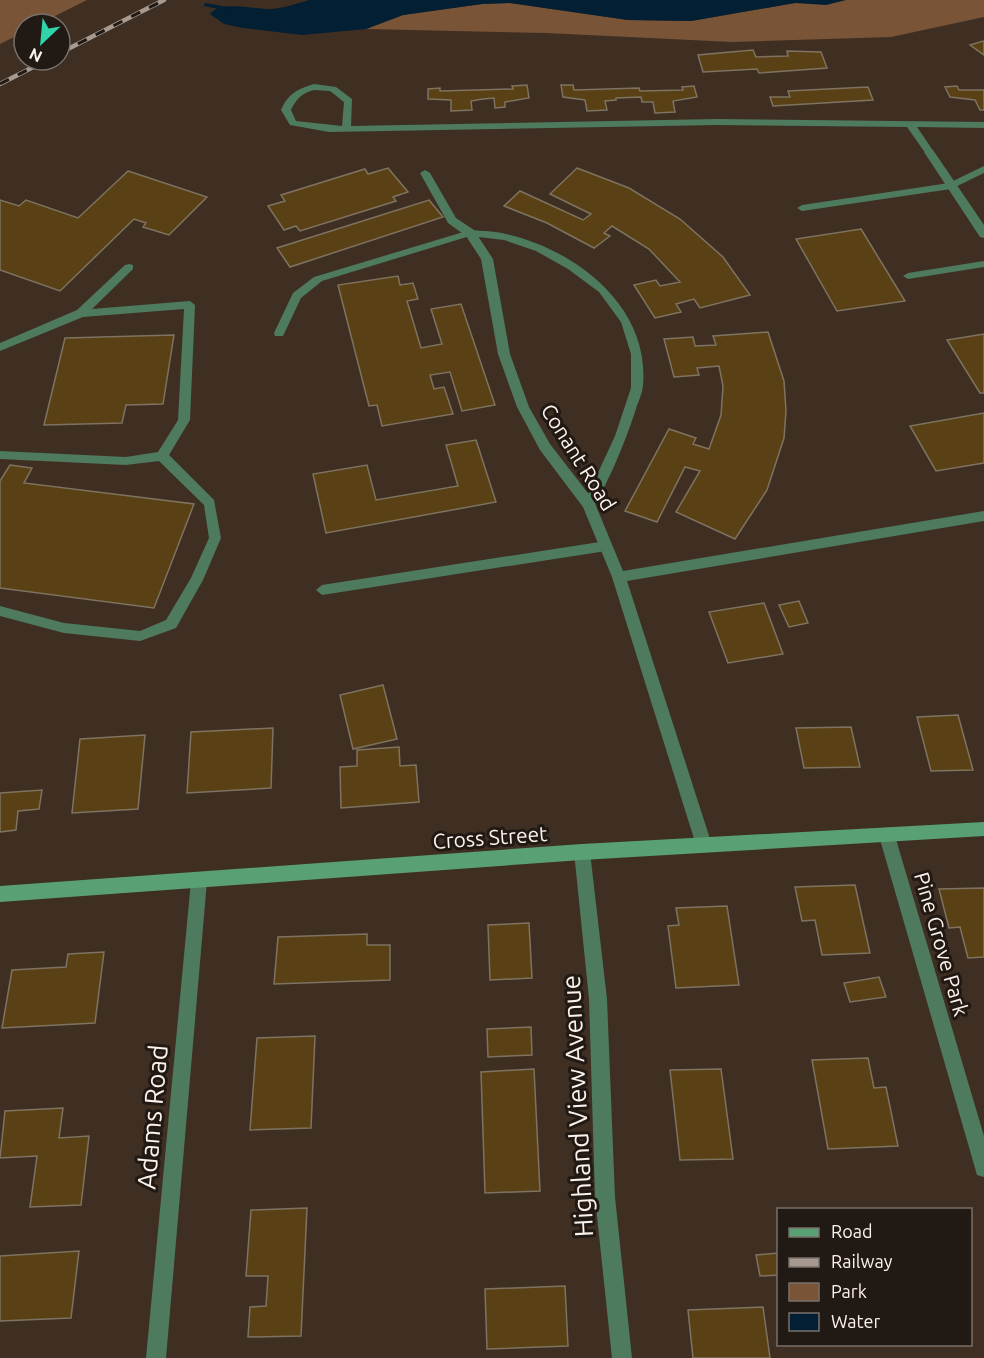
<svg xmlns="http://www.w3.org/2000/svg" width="984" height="1358" viewBox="0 0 984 1358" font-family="Ubuntu,sans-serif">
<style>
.green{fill:#795437}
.water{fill:#031f33}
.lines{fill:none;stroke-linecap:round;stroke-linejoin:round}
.stream{fill:#031f33;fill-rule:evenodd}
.building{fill:#594115;stroke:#7e7360;stroke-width:1.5}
.lane{fill:#4e7a5e;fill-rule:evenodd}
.street{fill:#4e7a5e;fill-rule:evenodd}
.secondary{fill:#59a175;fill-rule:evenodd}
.rail-casing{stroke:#a79a90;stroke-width:4.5}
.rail{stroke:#211914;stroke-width:3;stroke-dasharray:10;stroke-linecap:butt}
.labels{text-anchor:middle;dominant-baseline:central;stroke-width:6;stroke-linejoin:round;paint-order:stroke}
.street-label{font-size:21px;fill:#fef3eb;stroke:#211914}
.near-street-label{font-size:26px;fill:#fef3eb;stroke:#211914}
</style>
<rect width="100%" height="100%" fill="#3f2f23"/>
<path class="green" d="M 0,0 L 87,0 L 39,24 L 24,24 L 24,32 L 0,44 Z
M 846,0 L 984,0 L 984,17 L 891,37 L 732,42 L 546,33 L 366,29 L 403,15 L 482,4 L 510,3 L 628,20 L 691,21 L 795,3 Z"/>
<path class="water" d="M 309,0 L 846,0 L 826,5 L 795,3 L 691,21 L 628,20 L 510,3 L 482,4 L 403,15 L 366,29 L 302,35 L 243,28 L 224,24 L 210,14 C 220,0 252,9 271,9 C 284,8 296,4 309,0 Z"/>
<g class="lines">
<path class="stream" d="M 206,3 L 227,7 L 230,9 L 227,11 L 204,6 L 204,4 Z"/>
</g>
<path class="building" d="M 983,41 L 984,42 L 984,55 L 970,45 Z
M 753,50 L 756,57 L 788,56 L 787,51 L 821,52 L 827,68 L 759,73 L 757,69 L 703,72 L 698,55 Z
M 527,85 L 529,98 L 505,102 L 505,107 L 495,108 L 494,98 L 483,99 L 471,101 L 472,110 L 451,111 L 451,100 L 428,99 L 428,89 L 440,88 L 440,91 L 513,89 L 512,86 Z
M 561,85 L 573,85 L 574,90 L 639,88 L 640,91 L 683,90 L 682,87 L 694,86 L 697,97 L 673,101 L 675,112 L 655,113 L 653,102 L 642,102 L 641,97 L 616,98 L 616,100 L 605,101 L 607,110 L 587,111 L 585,100 L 563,97 Z
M 957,86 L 959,90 L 984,90 L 984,110 L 980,110 L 975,100 L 950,97 L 945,87 Z
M 868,87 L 873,100 L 773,106 L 770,97 L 790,97 L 788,91 Z
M 388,168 L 408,192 L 393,197 L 396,201 L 300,231 L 296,226 L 284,230 L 268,206 L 285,201 L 281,195 L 365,169 L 368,174 Z
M 577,168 L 629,188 L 680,219 L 723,257 L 750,295 L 700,308 L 694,299 L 676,304 L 681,312 L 655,318 L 634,285 L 656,280 L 660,286 L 680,282 L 649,249 L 612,226 L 604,233 L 610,236 L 594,248 L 547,223 L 504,206 L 520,191 L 583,220 L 591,214 L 550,194 Z
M 128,171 L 207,197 L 169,235 L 143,227 L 146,223 L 134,219 L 60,291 L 0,270 L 0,200 L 19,206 L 26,200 L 78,218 Z
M 429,200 L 443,217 L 290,267 L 277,248 Z
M 861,229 L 905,301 L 837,311 L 796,239 Z
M 398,276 L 400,285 L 413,283 L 418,299 L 407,301 L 421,348 L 442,344 L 431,309 L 461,304 L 495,405 L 462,411 L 450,372 L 430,375 L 434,389 L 444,387 L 453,414 L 382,426 L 377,405 L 369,406 L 338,285 Z
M 768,332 L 784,381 L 786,411 L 784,438 L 767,490 L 735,539 L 676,512 L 700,471 L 685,467 L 657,522 L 625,511 L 669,429 L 696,438 L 693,444 L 709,449 L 721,415 L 723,386 L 719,366 L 697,368 L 699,375 L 674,377 L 664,339 L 693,337 L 695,346 L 716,345 L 713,336 Z
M 984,334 L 984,393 L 980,393 L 947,340 Z
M 174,335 L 163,404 L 126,405 L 122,423 L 44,425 L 65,338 Z
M 984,413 L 984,463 L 936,471 L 910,426 Z
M 476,440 L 496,502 L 326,533 L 313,474 L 367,465 L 376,500 L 458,486 L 446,445 Z
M 10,465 L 32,468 L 24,483 L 194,504 L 154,608 L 0,588 L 0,481 Z
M 799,601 L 808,623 L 789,627 L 779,605 Z
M 764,603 L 783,654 L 728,663 L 709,612 Z
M 383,685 L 397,739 L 353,749 L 340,695 Z
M 958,715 L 973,770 L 931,771 L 917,717 Z
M 851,727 L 860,767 L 804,768 L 796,728 Z
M 273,728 L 271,788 L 187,793 L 191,732 Z
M 145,735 L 138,809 L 72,813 L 80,739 Z
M 399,747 L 400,766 L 416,765 L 419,802 L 341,808 L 340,767 L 357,766 L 357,750 Z
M 42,790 L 39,809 L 18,811 L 16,830 L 0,832 L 0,793 Z
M 855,885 L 870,953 L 822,955 L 815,920 L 802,921 L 795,887 Z
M 984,888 L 984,957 L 968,958 L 960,927 L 949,928 L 939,889 Z
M 727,906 L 739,985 L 676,988 L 668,926 L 679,925 L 676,908 Z
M 529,923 L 532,978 L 490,980 L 488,925 Z
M 367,934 L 367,945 L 390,945 L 390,980 L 274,984 L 278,937 Z
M 104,952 L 95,1023 L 2,1028 L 12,970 L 66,967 L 68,954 Z
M 879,977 L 886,997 L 850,1002 L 844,983 Z
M 531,1027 L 532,1055 L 488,1057 L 487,1029 Z
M 315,1036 L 311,1128 L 250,1130 L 257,1038 Z
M 868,1058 L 874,1088 L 886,1087 L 898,1146 L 828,1149 L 812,1060 Z
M 534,1069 L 540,1191 L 485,1193 L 481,1072 Z
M 721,1069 L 733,1159 L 680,1160 L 670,1070 Z
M 63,1108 L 59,1138 L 89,1136 L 81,1205 L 30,1207 L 37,1156 L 0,1158 L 5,1111 Z
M 307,1208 L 301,1336 L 248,1337 L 250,1307 L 266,1306 L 268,1276 L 246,1276 L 251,1210 Z
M 79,1251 L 71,1318 L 0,1321 L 0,1256 Z
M 778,1253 L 778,1275 L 760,1276 L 756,1255 Z
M 565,1286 L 568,1346 L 487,1349 L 485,1289 Z
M 763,1307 L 770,1358 L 693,1358 L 688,1310 Z"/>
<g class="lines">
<path class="lane" d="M 314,84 L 336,87 L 352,99 L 351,126 L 717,119 L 984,122 L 984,128 L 917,127 L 934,152 L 929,155 L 926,154 L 907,127 L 717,125 L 329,132 L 290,125 L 281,110 C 288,94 297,89 314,84 ZM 314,90 L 330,91 L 344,102 L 342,126 L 296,121 L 291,110 C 296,99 302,93 314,90 Z
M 984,166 L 984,173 L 951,189 L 802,211 L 797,208 L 802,205 L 949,183 Z
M 470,230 C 482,231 495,231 506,234 C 577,250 650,307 643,386 C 642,395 637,404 635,412 C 624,445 610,478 593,508 L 585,508 L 583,505 L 615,436 L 631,388 L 631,354 L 621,322 L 599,292 L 568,269 L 536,251 L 504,240 L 470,236 L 322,281 L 301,298 L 283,336 L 275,336 L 274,333 L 293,293 L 314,277 Z
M 984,261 L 984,267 L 908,279 L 903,276 L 908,273 Z
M 129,264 L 133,265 L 133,269 L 92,309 L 190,301 L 195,305 L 190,420 L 169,455 L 214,500 L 221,538 L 203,580 L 176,628 L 140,641 L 64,633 L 0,616 L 0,606 L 64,623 L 140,631 L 166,620 L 191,578 L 209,538 L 204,505 L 159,461 L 126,465 L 0,459 L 0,451 L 126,457 L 158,452 L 178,420 L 184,309 L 83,317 L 0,351 L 0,343 L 77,310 L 125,265 Z
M 606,541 L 612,546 L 606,551 L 322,595 L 316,590 L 322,585 Z"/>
<path class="street" d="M 929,149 L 933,150 L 984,225 L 984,238 L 980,237 L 924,152 Z
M 425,170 L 430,173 L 456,218 L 474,230 L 493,259 L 510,354 L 529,407 L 550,444 L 594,501 L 623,571 L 984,511 L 984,521 L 627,581 L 712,845 L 710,850 L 704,852 L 698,850 L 696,845 L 612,577 L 583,507 L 540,450 L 517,407 L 498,354 L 481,259 L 466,236 L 448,223 L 420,173 Z
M 887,829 L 893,831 L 895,836 L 984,1136 L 984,1177 L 977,1175 L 975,1168 L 879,836 L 881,831 Z
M 582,844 L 588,847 L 590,852 L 607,999 L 615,1197 L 632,1358 L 612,1358 L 595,1197 L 589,999 L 574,852 L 576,847 Z
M 199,873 L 205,876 L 207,881 L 166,1358 L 146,1358 L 191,881 L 193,876 Z"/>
<path class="secondary" d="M 984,822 L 984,836 L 582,860 L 0,902 L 0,886 L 582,844 Z"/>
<defs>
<path id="rail" d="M 60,53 L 164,0
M 0,84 L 47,60"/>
</defs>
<use href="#rail" class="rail-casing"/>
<use href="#rail" class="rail"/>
</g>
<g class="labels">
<g class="street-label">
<text transform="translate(579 457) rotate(58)">Conant Road</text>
<text transform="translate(490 837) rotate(-4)">Cross Street</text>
<text transform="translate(942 944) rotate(74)">Pine Grove Park</text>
</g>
<g class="near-street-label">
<text transform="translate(577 1106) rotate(-93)">Highland View Avenue</text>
<text transform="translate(152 1117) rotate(-85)">Adams Road</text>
</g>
</g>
<rect x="777" y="1208" width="195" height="138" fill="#211914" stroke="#79706a" stroke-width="1.5"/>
<rect x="789" y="1228" width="30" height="9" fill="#59a175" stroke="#79706a" stroke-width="1.5"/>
<text x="831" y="1238" font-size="18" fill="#fef3eb">Road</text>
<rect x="789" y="1258" width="30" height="9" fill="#a79a90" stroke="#79706a" stroke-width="1.5"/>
<text x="831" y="1268" font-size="18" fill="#fef3eb">Railway</text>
<rect x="789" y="1283" width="30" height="18" fill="#795437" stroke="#79706a" stroke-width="1.5"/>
<text x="831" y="1298" font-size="18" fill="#fef3eb">Park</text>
<rect x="789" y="1313" width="30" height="18" fill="#031f33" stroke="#79706a" stroke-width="1.5"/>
<text x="831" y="1328" font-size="18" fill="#fef3eb">Water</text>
<g transform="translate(42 42) rotate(206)"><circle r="28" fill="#211914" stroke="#79706a" stroke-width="1.5"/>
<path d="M0-4.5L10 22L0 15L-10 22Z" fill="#30d4aa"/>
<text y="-9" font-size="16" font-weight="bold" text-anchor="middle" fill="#fef3eb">N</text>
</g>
</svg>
